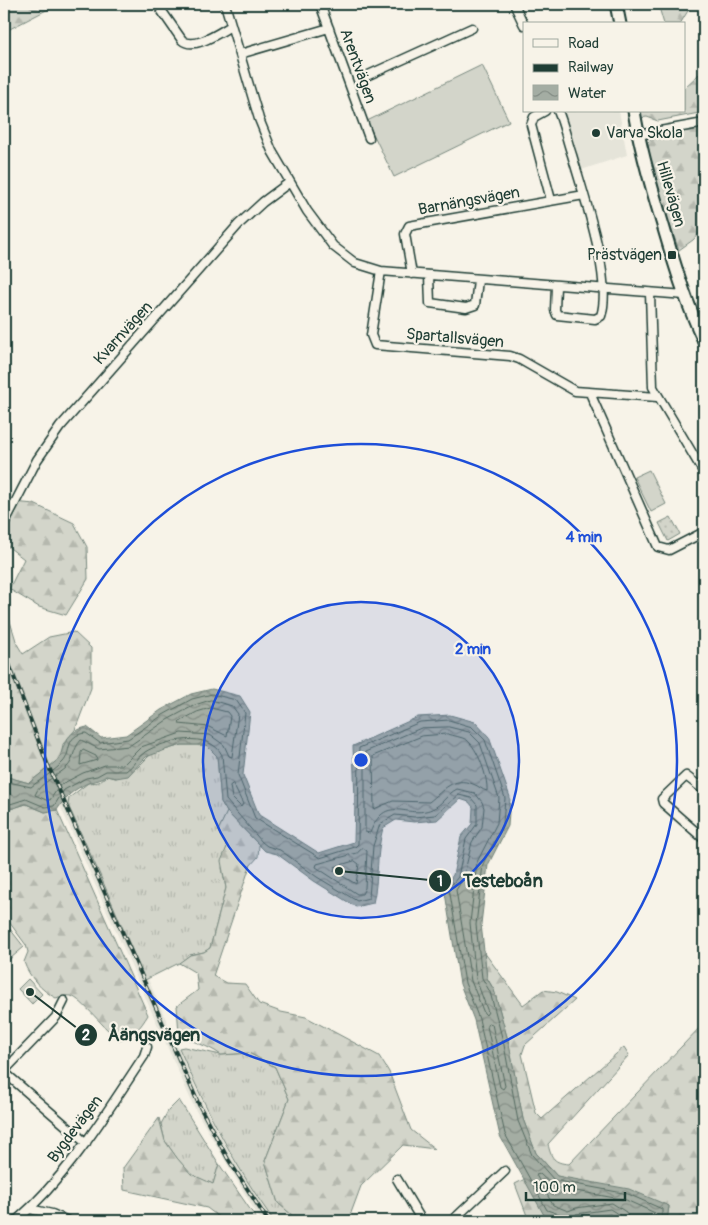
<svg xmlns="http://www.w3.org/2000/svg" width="708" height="1225" viewBox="0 0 708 1225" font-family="Pangolin,sans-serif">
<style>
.built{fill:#e5e4d9}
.grass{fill:url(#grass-tufts);stroke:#79897f}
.forest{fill:url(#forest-firs);stroke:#79897f}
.park{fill:url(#park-dots);stroke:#79897f}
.garden{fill:#d3d5ca;stroke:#79897f}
.water{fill:url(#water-waves);stroke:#6f8077}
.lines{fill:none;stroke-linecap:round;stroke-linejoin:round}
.shore{stroke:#546a60;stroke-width:1}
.street-casing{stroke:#1f3d34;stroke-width:11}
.secondary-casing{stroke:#1f3d34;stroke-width:15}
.street{stroke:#f7f3e8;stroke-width:8}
.secondary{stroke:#f7f3e8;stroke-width:11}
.rail-casing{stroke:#1f3d34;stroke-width:4}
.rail{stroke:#f7f3e8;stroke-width:2;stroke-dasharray:5.5;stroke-linecap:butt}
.ring{fill:none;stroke:#1d4ed8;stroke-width:2.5}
.poi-dot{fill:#1f3d34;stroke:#f7f3e8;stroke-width:2}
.labels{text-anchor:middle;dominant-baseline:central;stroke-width:4.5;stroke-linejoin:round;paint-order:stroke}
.street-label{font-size:16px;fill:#1f3d34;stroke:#f7f3e8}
.poi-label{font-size:16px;fill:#1f3d34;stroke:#f7f3e8;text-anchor:start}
.centre{fill:#1d4ed8;stroke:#f7f3e8;stroke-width:2.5}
.ring-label{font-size:15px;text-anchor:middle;font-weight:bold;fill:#1d4ed8;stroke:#f7f3e8;stroke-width:4.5;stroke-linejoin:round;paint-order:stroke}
.leader{fill:none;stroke:#1f3d34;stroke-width:2}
.callout-dot{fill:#1f3d34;stroke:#f7f3e8;stroke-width:2}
.mark-label{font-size:15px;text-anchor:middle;font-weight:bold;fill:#fff}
.callout-label{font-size:18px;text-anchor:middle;font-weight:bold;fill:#1f3d34;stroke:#f7f3e8;stroke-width:4.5;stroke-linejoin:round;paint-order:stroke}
</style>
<defs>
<pattern id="grass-tufts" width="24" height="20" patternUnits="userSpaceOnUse" patternTransform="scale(1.25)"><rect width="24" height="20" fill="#d3d5ca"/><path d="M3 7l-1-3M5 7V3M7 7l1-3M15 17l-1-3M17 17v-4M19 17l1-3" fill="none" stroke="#b5b8ae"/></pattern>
<pattern id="forest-firs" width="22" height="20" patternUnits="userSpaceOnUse" patternTransform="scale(1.25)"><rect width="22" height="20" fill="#d3d5ca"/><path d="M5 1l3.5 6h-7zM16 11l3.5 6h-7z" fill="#b5b8ae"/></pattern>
<pattern id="park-dots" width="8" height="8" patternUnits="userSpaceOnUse" patternTransform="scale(1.25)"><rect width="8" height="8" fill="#d3d5ca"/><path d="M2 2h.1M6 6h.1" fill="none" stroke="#b5b8ae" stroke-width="1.8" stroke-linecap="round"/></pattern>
<pattern id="water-waves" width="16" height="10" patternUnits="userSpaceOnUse" patternTransform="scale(1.25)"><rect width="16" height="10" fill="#a4ada3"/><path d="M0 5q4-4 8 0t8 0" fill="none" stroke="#858e86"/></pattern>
</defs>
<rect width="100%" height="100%" fill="#f7f3e8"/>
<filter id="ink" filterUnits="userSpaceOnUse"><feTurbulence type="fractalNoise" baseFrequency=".02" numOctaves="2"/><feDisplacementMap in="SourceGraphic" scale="10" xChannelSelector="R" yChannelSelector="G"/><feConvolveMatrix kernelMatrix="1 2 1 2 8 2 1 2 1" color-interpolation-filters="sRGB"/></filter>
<g filter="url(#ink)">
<path class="built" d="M 563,111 L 619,111 L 627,155 L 581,170 Z
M 4,634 L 51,761 L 204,1105 L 232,1156 L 274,1221 L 262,1221 L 256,1213 L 195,1109 L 42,765 Z"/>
<path class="grass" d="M 182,745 L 206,745 L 217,756 L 221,802 L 227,812 L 218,831 L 227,847 L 222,868 L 226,888 L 210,948 L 204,952 L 190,955 L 181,962 L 145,980 L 100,875 L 68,805 L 69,798 L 88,783 L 99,782 L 106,776 L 116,778 L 138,767 L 151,754 Z
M 184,1047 L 221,1055 L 249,1053 L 275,1067 L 289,1099 L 265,1161 L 278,1203 L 299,1221 L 274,1221 C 235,1167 206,1109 179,1048 Z
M 179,1100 L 219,1164 L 213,1184 L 191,1175 L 177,1158 L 165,1141 L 161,1124 L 168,1111 Z"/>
<path class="forest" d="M 4,4 L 58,4 L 4,32 Z
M 658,4 L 692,4 L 680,24 L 664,24 Z
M 699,74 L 704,93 L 704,112 L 658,121 L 647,117 L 639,118 L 638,111 L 684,111 L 684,88 Z
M 704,129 L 704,228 L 693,240 L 679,250 L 659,196 L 646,143 L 662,134 Z
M 4,501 L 34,504 L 74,523 L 87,547 L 88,579 L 66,615 L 39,607 L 9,589 L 24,559 L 6,545 L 4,547 Z
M 4,602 L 17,644 L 23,654 L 49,637 L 74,632 L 91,648 L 91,688 L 75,730 L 63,744 L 61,758 L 29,783 L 4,776 Z
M 26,804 L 45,812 L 57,810 L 148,1015 C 140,1028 134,1036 119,1040 C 106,1031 82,999 71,996 C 66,995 61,996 56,998 C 42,991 29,977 24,962 L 28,952 L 26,945 L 4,915 L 4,811 Z
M 227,812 L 259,845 L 258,857 L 250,866 L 213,976 L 226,983 L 245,984 L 259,1004 L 281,1012 L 306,1017 L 379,1056 L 389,1072 L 411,1130 L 435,1149 L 403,1145 L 361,1186 L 348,1221 L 299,1221 L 278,1203 L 265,1161 L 289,1099 L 275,1067 L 249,1053 L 221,1055 C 208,1045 193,1043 179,1034 L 177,1006 L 198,990 L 196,973 L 179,963 L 190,955 L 204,952 L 210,948 L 226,888 L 221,861 L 227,847 L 218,831 Z
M 484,952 L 523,1005 L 543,990 L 557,992 L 575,1000 L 525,1045 L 522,1054 L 536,1113 L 542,1119 L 624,1047 L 629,1055 L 548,1144 C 551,1158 554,1163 569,1164 L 704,1023 L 704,1221 L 667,1221 L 669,1206 L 557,1176 L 536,1153 L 523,1119 L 509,1044 L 494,990 L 487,978 Z
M 159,1118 L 165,1141 L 177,1158 L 191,1174 L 213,1184 L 219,1164 L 258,1221 L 224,1221 L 207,1208 L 124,1190 L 123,1168 Z
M 525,1179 L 545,1215 L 565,1221 L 610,1214 L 620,1221 L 529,1221 L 515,1184 Z"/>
<path class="park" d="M 671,517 L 680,534 L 668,541 L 659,523 Z
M 28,979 L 42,994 L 32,1004 L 18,989 Z"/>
<path class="garden" d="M 482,65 L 509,121 L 394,177 L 367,121 Z
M 649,470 L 666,504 L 651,512 L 634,477 Z
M 10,929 L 24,947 L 4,964 L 4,933 Z"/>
<path class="water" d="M 212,689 L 240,696 L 250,712 L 243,775 L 259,815 L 319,853 L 354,842 L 355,801 L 353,746 L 418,717 L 450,715 L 475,722 L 489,737 L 510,797 L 508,826 L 488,865 L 481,924 L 487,978 L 494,990 L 509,1044 L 523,1119 L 536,1153 L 557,1176 L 629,1189 L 669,1206 L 667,1221 L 620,1221 L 610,1214 L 565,1221 L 544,1215 L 500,1136 L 474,1020 L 460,984 L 444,887 L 453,875 L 461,837 L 472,824 L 473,807 L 469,802 L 460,799 L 437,820 L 414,822 L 396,820 L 383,828 C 376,853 379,878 373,903 L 356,907 L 314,881 L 277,854 L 265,851 L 227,812 L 221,802 L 217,756 L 206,745 L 182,745 L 168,749 L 146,757 L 128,776 L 116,778 L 106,776 C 99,781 95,780 88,783 C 73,790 66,796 57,810 L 45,812 L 26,804 L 4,811 L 4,776 L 29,783 L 60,758 C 64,741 69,731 87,727 L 101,738 L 126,735 L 161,710 L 191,694 Z"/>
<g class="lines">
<path class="shore" d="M 211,700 L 232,706 L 238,714 L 232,757 L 229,756 L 224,745 L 210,735 L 181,733 L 141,747 L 123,765 L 105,765 L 83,773 L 60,785 L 50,800 L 46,800 L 35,795 C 39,783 58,776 67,767 C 74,761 72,750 81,740 L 99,749 L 129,746 L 167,720 L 195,705 Z
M 211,708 L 227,712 L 230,716 L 227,736 L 209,727 L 179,724 L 180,721 L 197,712 Z
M 449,727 L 469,732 L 480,743 L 499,798 L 497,823 L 477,862 L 470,923 L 476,979 L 488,1012 L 486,1015 L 484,1013 L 471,981 L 456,890 L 463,879 L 472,842 L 482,827 L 484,808 L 482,802 L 475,793 L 457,789 C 448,793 442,805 432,809 C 406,820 386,792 370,833 L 365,832 L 365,752 L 421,728 Z
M 448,734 C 454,736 462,737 467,740 C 478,749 488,777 487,791 C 482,790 479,786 473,784 C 453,776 444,790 429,802 L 393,801 L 374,809 L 373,756 L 422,736 Z
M 83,750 L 96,756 L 97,760 L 80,765 L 81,753 Z
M 4,781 L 31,787 C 41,779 55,771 63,762 C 72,753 64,735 86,733 L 100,743 L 128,739 L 163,715 L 192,699 L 212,694 L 236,700 L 245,713 L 238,775 L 255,818 L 320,858 L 355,847 L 358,844 L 359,748 L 420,722 L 449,720 L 472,727 L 485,740 L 505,798 L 503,824 L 483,864 L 476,925 L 482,978 L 490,992 L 504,1045 L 518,1121 L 532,1155 L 554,1180 L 628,1194 L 662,1209 L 662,1221
M 233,784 L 243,804 L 241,807 L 232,798 L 230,786 Z
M 4,806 L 26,799 L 45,807 L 54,806 L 64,790 L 86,778 L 97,776 L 106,771 L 126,771 C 134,766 137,757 145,752 C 164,740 210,730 222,755 L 226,800 L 262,842 L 267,846 L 280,850 L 317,877 L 357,901 L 369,898 L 373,846 L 380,824 L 395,815 L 414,817 L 435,815 L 459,795 L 471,798 L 477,805 L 477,824 L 466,839 L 458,877 L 449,888 L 465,983 L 479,1019 L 505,1134 L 547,1210 L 562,1215 L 564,1221
M 363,848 L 367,851 L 365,888 L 362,894 L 357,894 L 316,867 L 317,864 L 357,853 Z
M 355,861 L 359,864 L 356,884 L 334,871 L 335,867 Z
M 489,1023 L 492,1024 L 505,1086 L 503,1089 L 500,1087 L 487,1026 Z
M 572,1221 L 576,1214 L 610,1209 L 621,1216 L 623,1221
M 629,1221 L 626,1212 L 612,1203 L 576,1208 L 568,1211 L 553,1205 L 536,1175 L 540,1174 L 554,1187 L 626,1200 L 655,1213 L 656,1221"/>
<defs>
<path id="street" d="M 157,4 L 182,40 C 194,51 220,32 231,26
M 225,4 L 259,119 L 272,151 L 307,211 L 333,246 L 355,263 L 381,271 L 685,295
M 320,4 L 369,138
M 514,4 L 524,25
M 240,54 L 329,28
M 362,78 L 472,28
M 545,111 L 534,117 L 531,125 L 551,200
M 638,135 L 704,123
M 381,271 L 371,335 L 375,345 L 510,356 L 519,359 L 575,391 L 657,397
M 412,274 L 405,234 L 409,226 L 584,195
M 429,276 L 430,303 L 466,308 L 475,305 L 478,280
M 556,286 L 555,310 L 557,315 L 595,319 L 601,316 C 613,279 583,193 572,155 C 567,141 564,125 558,111
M 650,293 L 653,387 L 704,473
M 590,393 L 658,547 L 669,550 L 704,532
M 4,524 L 37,460 L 60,427 L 239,224 L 263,202 L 290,182
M 704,790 L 686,776 L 662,799 L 663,803 L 704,839
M 4,1071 L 56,1017 L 64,1001
M 4,1072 L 86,1143
M 397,1179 L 422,1221
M 30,1209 L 52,1214 L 68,1221
M 16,1221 C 69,1175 106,1113 144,1056 L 147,1047
M 452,1221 L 505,1171"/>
<path id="secondary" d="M 616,4 L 620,24
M 634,111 C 640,149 651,186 662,222 C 674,263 686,303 704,341"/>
</defs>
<use href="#street" class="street-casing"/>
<use href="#secondary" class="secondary-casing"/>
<use href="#street" class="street"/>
<use href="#secondary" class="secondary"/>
<defs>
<path id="rail" d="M 4,651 L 47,763 L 200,1107 L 228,1159 L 268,1221"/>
</defs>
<use href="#rail" class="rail-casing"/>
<use href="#rail" class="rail"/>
</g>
</g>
<circle cx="361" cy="760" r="158" fill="#1d4ed8" fill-opacity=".12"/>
<g class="ring">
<circle cx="361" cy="760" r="158"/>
<circle cx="361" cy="760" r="316"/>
</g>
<g class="poi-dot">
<circle cx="596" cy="133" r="5"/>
<rect x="667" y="250" width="10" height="10" rx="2.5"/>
</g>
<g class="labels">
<g class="street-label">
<text transform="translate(358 66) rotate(70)">Arentvägen</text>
<text transform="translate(671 194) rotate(74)">Hillevägen</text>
<text transform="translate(469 201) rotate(-10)">Barnängsvägen</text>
<text transform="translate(123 333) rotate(-48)">Kvarnvägen</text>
<text transform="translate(455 338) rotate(5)">Spartallsvägen</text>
<text transform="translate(75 1129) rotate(-53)">Bygdevägen</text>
</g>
<g class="poi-label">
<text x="606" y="133">Varva Skola</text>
<text x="662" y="255" text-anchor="end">Prästvägen</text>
</g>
</g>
<circle cx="361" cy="760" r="8" class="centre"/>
<g class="ring-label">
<text x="584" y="542">4 min</text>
<text x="473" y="654">2 min</text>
</g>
<path class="leader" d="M339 871L440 881M30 992L86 1035"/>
<g class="callout-dot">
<circle cx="339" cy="871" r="5"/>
<circle cx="30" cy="992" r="5"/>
<circle cx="440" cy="881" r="12"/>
<circle cx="86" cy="1035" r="12"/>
</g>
<g class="mark-label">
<text x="440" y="886">1</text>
<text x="86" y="1040">2</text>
</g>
<g class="callout-label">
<text x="503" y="887">Testeboån</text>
<text x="154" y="1041">Åängsvägen</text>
</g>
<rect width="708" height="1225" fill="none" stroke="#f7f3e8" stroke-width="20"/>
<rect x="10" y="10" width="688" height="1205" fill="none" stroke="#1f3d34" stroke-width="2" filter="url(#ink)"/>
<rect x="523" y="22" width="162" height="90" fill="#f7f3e8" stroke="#a1aaa0"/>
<rect x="533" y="39" width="25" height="8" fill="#f7f3e8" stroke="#a1aaa0"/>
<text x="568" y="48" font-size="15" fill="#1f3d34">Road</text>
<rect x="533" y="64" width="25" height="8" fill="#1f3d34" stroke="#a1aaa0"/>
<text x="568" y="72" font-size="15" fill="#1f3d34">Railway</text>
<rect x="533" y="85" width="25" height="15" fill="url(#water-waves)" stroke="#a1aaa0"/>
<text x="568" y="98" font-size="15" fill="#1f3d34">Water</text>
<path d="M526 1192v8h99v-8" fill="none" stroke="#1f3d34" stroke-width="2.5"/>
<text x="533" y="1192" font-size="15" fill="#1f3d34" stroke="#f7f3e8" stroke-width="4" paint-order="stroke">100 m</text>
</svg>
